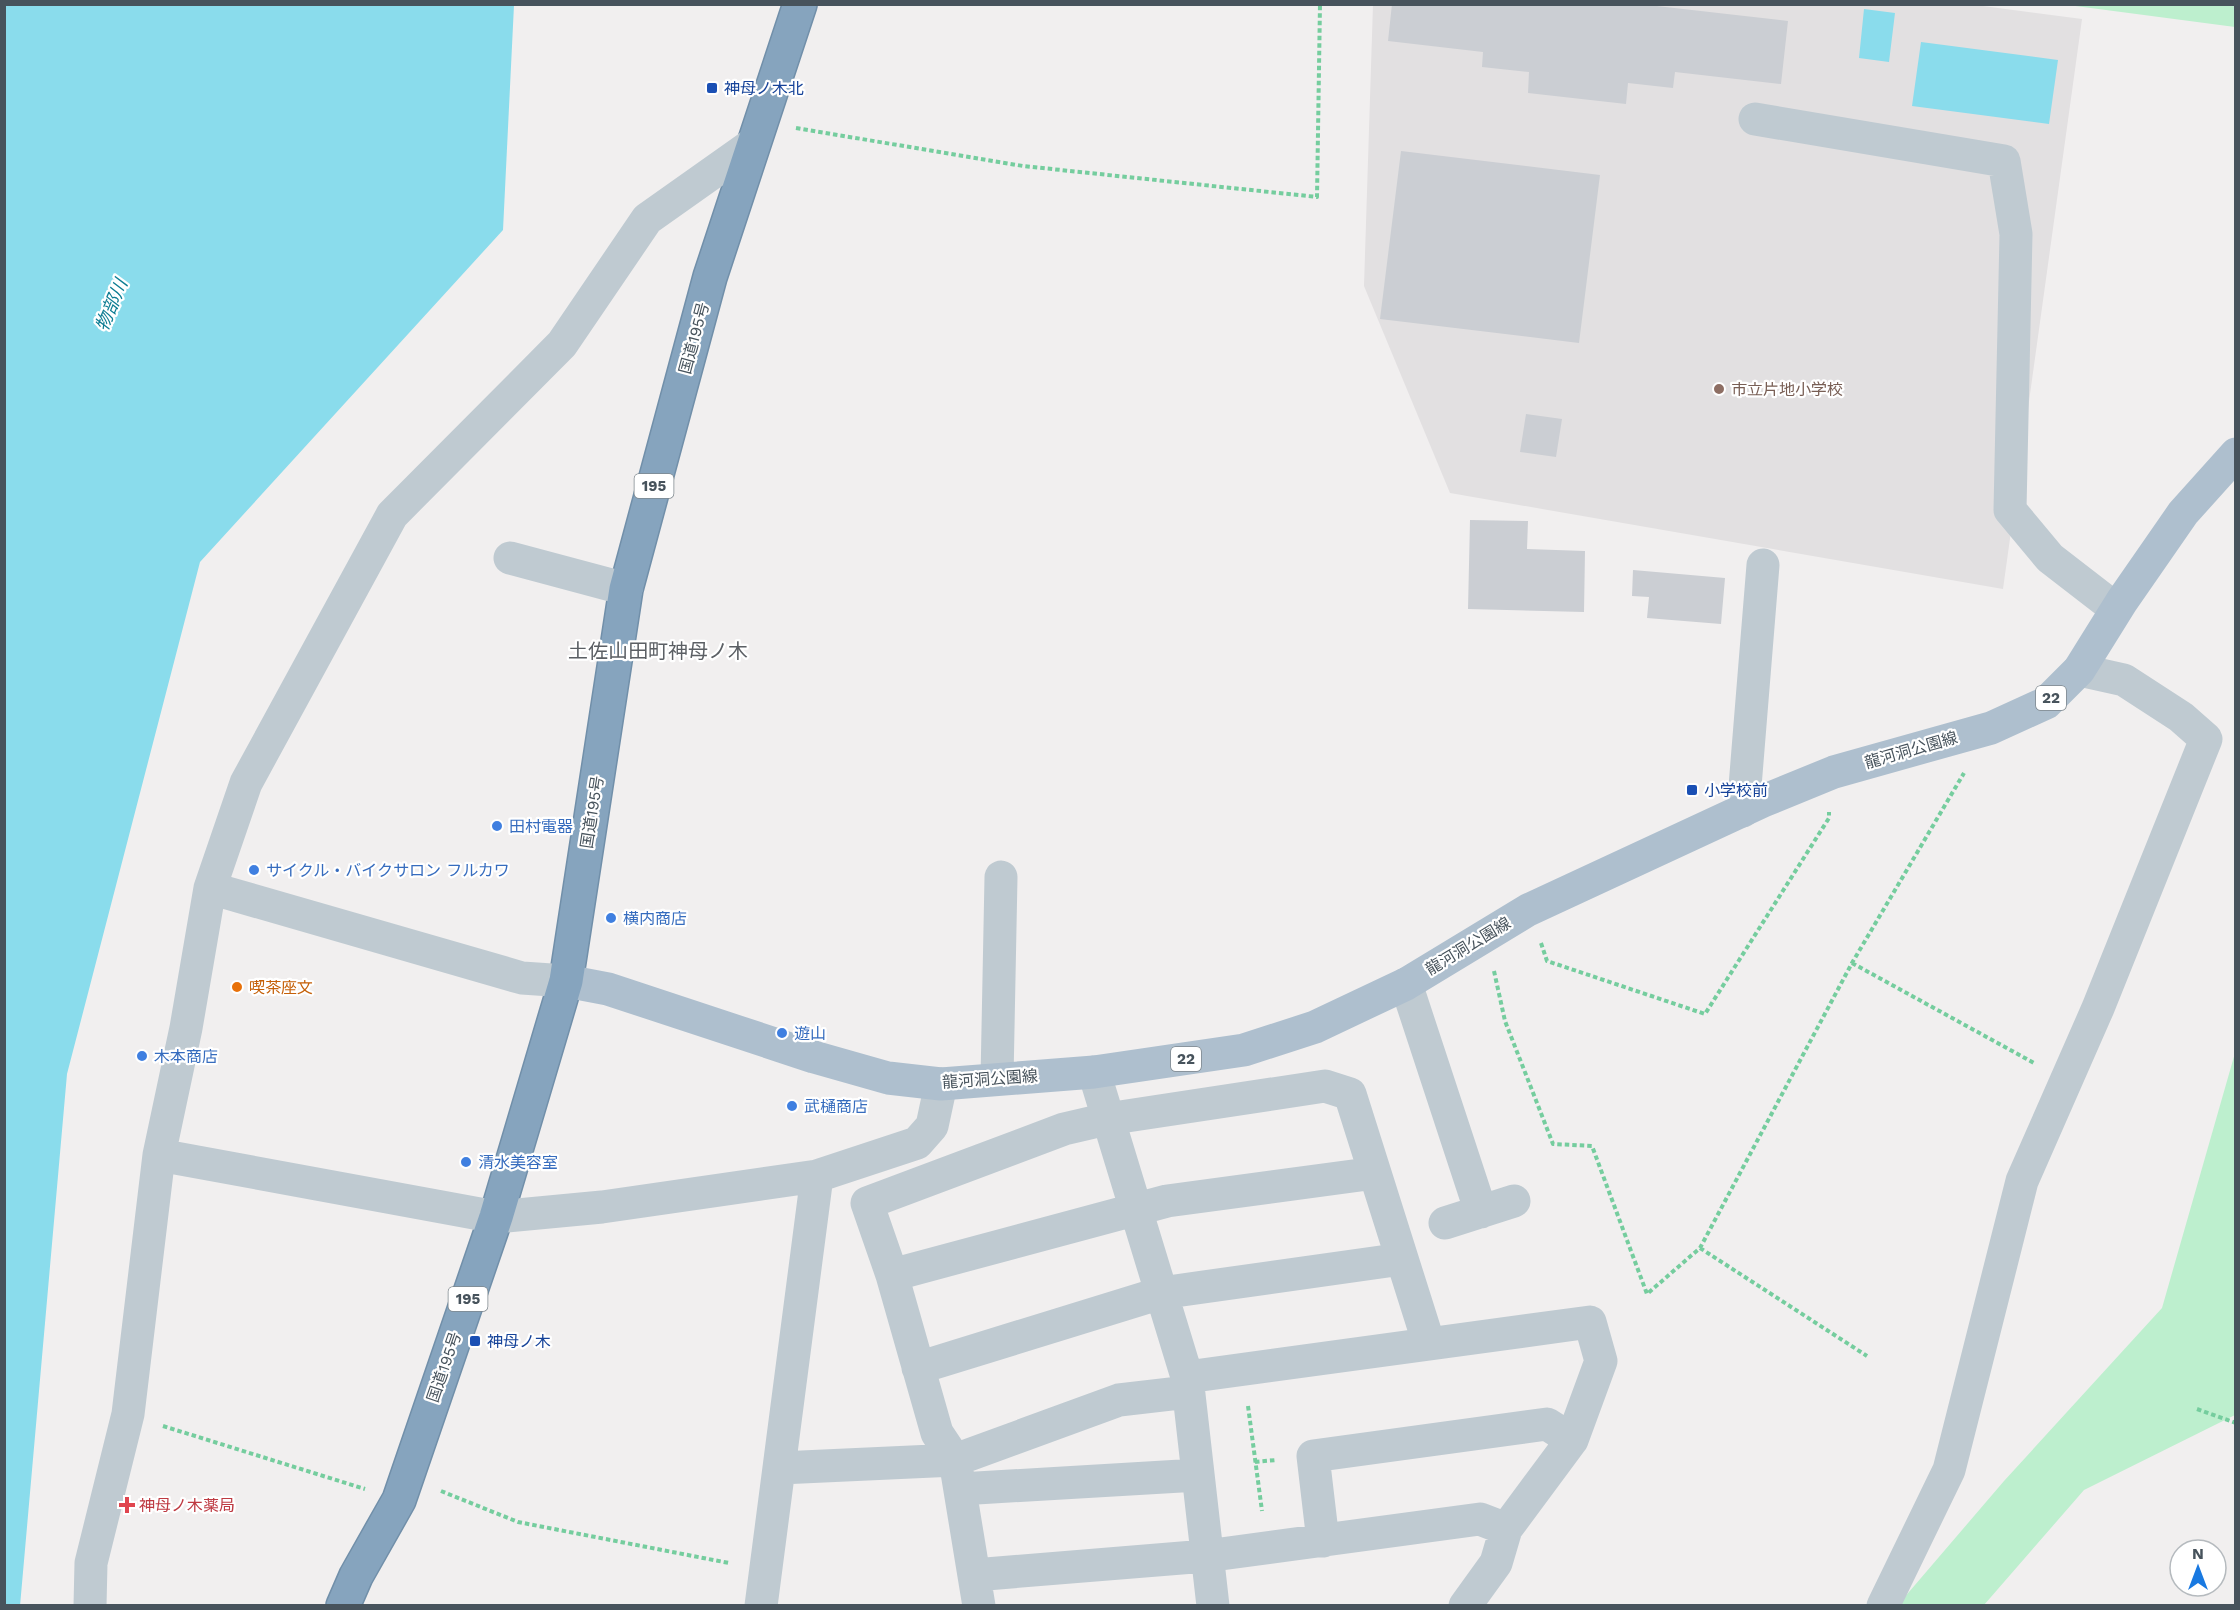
<svg xmlns="http://www.w3.org/2000/svg" width="2240" height="1610" viewBox="0 0 2240 1610" font-family="'Work Sans','Noto Sans JP',sans-serif">
<style>
.education{fill:#e2e0e1}
.green{fill:#bdefce}
.water{fill:#8adcec}
.building{fill:#cbced3}
.lines{fill:none;stroke-linecap:round;stroke-linejoin:round}
.highway-casing{stroke:#718fa9;stroke-width:36}
.path{stroke:#75cd9e;stroke-width:4;stroke-dasharray:4.5 3;stroke-linecap:butt}
.minor{stroke:#bfcad1;stroke-width:33}
.major{stroke:#aebfce;stroke-width:33}
.highway{stroke:#86a4be;stroke-width:33}
.transit-dot{fill:#1a4fb4;stroke:#fff;stroke-width:2}
.education-dot{fill:#8d6e63;stroke:#fff;stroke-width:2}
.shop-dot{fill:#3f7fe0;stroke:#fff;stroke-width:2}
.food-dot{fill:#e8710a;stroke:#fff;stroke-width:2}
.health-dot{fill:#e0444e;stroke:#fff;stroke-width:2}
.labels{text-anchor:middle;dominant-baseline:central;stroke-width:4.5;stroke-linejoin:round;paint-order:stroke}
.shield{fill:#fff;stroke:#7e878d;stroke-width:1.5}
.shield-label{font-size:15px;font-weight:bold;fill:#47535c}
.transit-label{font-size:16px;fill:#164399;stroke:#fff;text-anchor:start}
.street-label{font-size:16px;fill:#47535c;stroke:#fff}
.education-label{font-size:16px;fill:#785e54;stroke:#fff;text-anchor:start}
.shop-label{font-size:16px;fill:#366cbe;stroke:#fff;text-anchor:start}
.food-label{font-size:16px;fill:#c56008;stroke:#fff;text-anchor:start}
.health-label{font-size:16px;fill:#be3a42;stroke:#fff;text-anchor:start}
.water-label{font-size:18px;font-style:italic;fill:#0d7d93;stroke:#fff}
.quarter-label{font-size:20px;fill:#5b5f64;stroke:#fff}
</style>
<rect width="100%" height="100%" fill="#f1efef"/>
<path class="education" d="M 1968,4 L 2082,19 L 2003,589 L 1450,493 L 1364,286 L 1373,5 Z"/>
<path class="green" d="M 2068,5 L 2235,5 L 2235,27 Z
M 2235,1053 L 2235,1415 L 2084,1490 L 1984,1605 L 1897,1606 L 2004,1481 L 2162,1308 Z"/>
<path class="water" d="M 5,4 L 514,5 L 503,230 L 200,562 L 67,1074 L 20,1606 L 4,1605 Z
M 1864,9 L 1895,13 L 1889,62 L 1859,58 Z
M 1921,42 L 2058,60 L 2049,124 L 1912,106 Z"/>
<path class="building" d="M 1392,4 L 1639,4 L 1788,21 L 1781,84 L 1675,72 L 1673,88 L 1628,83 L 1626,104 L 1528,93 L 1529,72 L 1482,67 L 1483,52 L 1388,41 Z
M 1401,151 L 1600,175 L 1579,343 L 1380,319 Z
M 1526,414 L 1562,419 L 1556,457 L 1520,452 Z
M 1470,520 L 1528,521 L 1527,549 L 1585,551 L 1584,612 L 1468,609 Z
M 1633,570 L 1725,578 L 1721,624 L 1647,618 L 1649,597 L 1632,596 Z"/>
<g class="lines">
<defs>
<path id="highway" d="M 343,1606 L 356,1576 L 399,1500 L 496,1217 L 566,981 L 626,589 L 710,277 L 800,4"/>
</defs>
<use href="#highway" class="highway-casing"/>
<path class="path" d="M 796,128 L 1023,166 L 1317,197 L 1320,4
M 1541,943 L 1547,961 L 1705,1014 L 1829,818 L 1829,812
M 1852,963 L 2034,1063
M 1494,971 L 1505,1021 L 1553,1144 L 1592,1146 L 1647,1294 L 1700,1248 L 1852,963 L 1964,773
M 1700,1248 L 1867,1356
M 1248,1406 L 1262,1511
M 2197,1409 L 2236,1423
M 163,1426 L 365,1489
M 1255,1462 L 1276,1460
M 441,1491 L 518,1522 L 729,1563"/>
<path class="minor" d="M 1755,119 L 2004,161 L 2016,234 L 2010,510 L 2050,558 L 2116,609
M 510,558 L 626,589
M 1743,811 L 1763,565
M 210,888 L 522,978 L 566,981
M 1406,984 L 1481,1212
M 1094,1072 L 1187,1377 L 1213,1606
M 997,1079 L 1001,877
M 159,1155 L 496,1217 L 602,1207 L 817,1176 L 917,1143 L 932,1126 L 941,1084
M 1445,1223 L 1514,1201
M 892,1275 L 1167,1201 L 1375,1173
M 918,1368 L 1161,1293 L 1402,1259
M 1187,1377 L 1590,1322 L 1601,1361 L 1572,1440 L 1506,1529 L 1496,1563 L 1465,1606
M 780,1468 L 955,1460 L 1119,1400 L 1188,1392
M 960,1489 L 1198,1475
M 1323,1541 L 1313,1456 L 1547,1424 L 1572,1440
M 974,1575 L 1206,1556 L 1480,1519 L 1506,1529
M 90,1606 L 91,1563 L 128,1414 L 159,1155 L 186,1028 L 210,888 L 246,783 L 392,515 L 562,344 L 647,219 L 753,144
M 761,1606 L 817,1176
M 979,1606 L 955,1460 L 937,1433 L 892,1275 L 867,1203 L 1064,1129 L 1107,1119 L 1325,1086 L 1350,1094 L 1429,1344
M 1883,1606 L 1949,1470 L 2022,1181 L 2098,1008 L 2206,739 L 2181,717 L 2124,680 L 2079,670"/>
<path class="major" d="M 566,981 L 608,989 L 814,1057 L 888,1078 L 941,1084 L 1094,1072 L 1244,1050 L 1315,1027 L 1406,984 L 1528,910 L 1763,801 L 1834,772 L 1991,728 L 2046,703 L 2079,670 L 2122,601 L 2183,513 L 2236,454"/>
<use href="#highway" class="highway"/>
</g>
<g class="transit-dot">
<rect x="706" y="82" width="12" height="12" rx="3"/>
<rect x="1686" y="784" width="12" height="12" rx="3"/>
<rect x="469" y="1335" width="12" height="12" rx="3"/>
</g>
<circle class="education-dot" cx="1719" cy="389" r="6"/>
<g class="shop-dot">
<circle cx="497" cy="826" r="6"/>
<circle cx="254" cy="870" r="6"/>
<circle cx="611" cy="918" r="6"/>
<circle cx="782" cy="1033" r="6"/>
<circle cx="142" cy="1056" r="6"/>
<circle cx="792" cy="1106" r="6"/>
<circle cx="466" cy="1162" r="6"/>
</g>
<circle class="food-dot" cx="237" cy="987" r="6"/>
<path class="health-dot" d="M124 1496h6v6h6v6h-6v6h-6v-6h-6v-6h6z"/>
<g class="labels">
<g class="shield">
<rect x="634.5" y="474" width="39" height="24" rx="4.5"/>
<rect x="2036" y="686" width="30" height="24" rx="4.5"/>
<rect x="1171" y="1047" width="30" height="24" rx="4.5"/>
<rect x="448.5" y="1287" width="39" height="24" rx="4.5"/>
</g>
<g class="shield-label">
<text x="654" y="486">195</text>
<text x="2051" y="698">22</text>
<text x="1186" y="1059">22</text>
<text x="468" y="1299">195</text>
</g>
<g class="transit-label">
<text x="724" y="88">神母ノ木北</text>
<text x="1704" y="790">小学校前</text>
<text x="487" y="1341">神母ノ木</text>
</g>
<g class="street-label">
<text transform="translate(694 338) rotate(-75)">国道195号</text>
<text transform="translate(1911 750) rotate(-16)">龍河洞公園線</text>
<text transform="translate(592 812) rotate(-81)">国道195号</text>
<text transform="translate(1468 946) rotate(-31)">龍河洞公園線</text>
<text transform="translate(990 1079) rotate(-4)">龍河洞公園線</text>
<text transform="translate(444 1367) rotate(-71)">国道195号</text>
</g>
<g class="education-label">
<text x="1731" y="389">市立片地小学校</text>
</g>
<g class="shop-label">
<text x="509" y="826">田村電器</text>
<text x="266" y="870">サイクル・バイクサロン フルカワ</text>
<text x="623" y="918">横内商店</text>
<text x="794" y="1033">遊山</text>
<text x="154" y="1056">木本商店</text>
<text x="804" y="1106">武樋商店</text>
<text x="478" y="1162">清水美容室</text>
</g>
<g class="food-label">
<text x="249" y="987">喫茶座文</text>
</g>
<g class="health-label">
<text x="139" y="1505">神母ノ木薬局</text>
</g>
<g class="water-label">
<text transform="translate(111 305) rotate(-67)">物部川</text>
</g>
<g class="quarter-label">
<text x="658" y="651">土佐山田町神母ノ木</text>
</g>
</g>
<rect width="2240" height="1610" fill="none" stroke="#47535c" stroke-width="12"/>
<g transform="translate(2198 1568)"><circle r="28" fill="#ffffff" stroke="#b5babe" stroke-width="1.5"/>
<path d="M0-4.5L10 22L0 15L-10 22Z" fill="#1979e1"/>
<text y="-9" font-size="16" font-weight="bold" text-anchor="middle" fill="#47535c">N</text>
</g>
</svg>
